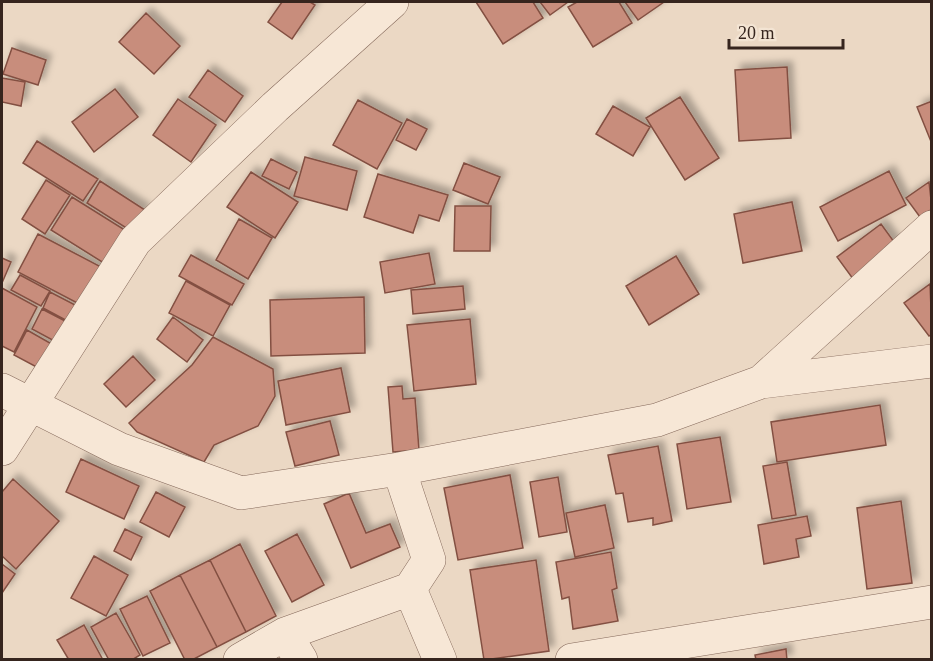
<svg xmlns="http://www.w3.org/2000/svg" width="933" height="661" viewBox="0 0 933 661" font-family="'Times New Roman',serif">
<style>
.building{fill:#c88d7c;stroke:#835042;stroke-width:1.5;filter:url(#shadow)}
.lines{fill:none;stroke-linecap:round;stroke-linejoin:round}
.street-casing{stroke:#85695b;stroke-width:34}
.street{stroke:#f7e7d6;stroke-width:33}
</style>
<defs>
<filter id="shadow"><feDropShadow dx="5.5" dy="-5.5" stdDeviation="3" flood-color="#0004"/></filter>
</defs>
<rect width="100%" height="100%" fill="#ebd8c4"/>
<path class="building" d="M 282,2 L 310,2 L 315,5 L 292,39 L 268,22 Z
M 476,2 L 533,2 L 543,18 L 503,44 Z
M 540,2 L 568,2 L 550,15 Z
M 577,2 L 619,2 L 632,23 L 593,47 L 568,7 Z
M 625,2 L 664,2 L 638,20 Z
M 146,13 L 180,46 L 154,74 L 119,42 Z
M 12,48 L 46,60 L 38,85 L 3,74 Z
M 787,67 L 791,138 L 739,141 L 735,70 Z
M 208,70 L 243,96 L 225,122 L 189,97 Z
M 2,78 L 25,82 L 21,106 L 2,102 Z
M 115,89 L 138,117 L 94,152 L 72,122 Z
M 680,97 L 719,158 L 685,180 L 646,118 Z
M 178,99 L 216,125 L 191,162 L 153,135 Z
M 358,100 L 402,123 L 377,169 L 333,145 Z
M 932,101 L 932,144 L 917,107 Z
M 613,106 L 650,127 L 633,156 L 596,134 Z
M 407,119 L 427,129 L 416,150 L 396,140 Z
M 37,141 L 98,179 L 83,201 L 23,163 Z
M 305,157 L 357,171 L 347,210 L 294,196 Z
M 271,159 L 297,172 L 289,189 L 262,176 Z
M 464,163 L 500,177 L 488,204 L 453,190 Z
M 889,171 L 906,205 L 838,241 L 820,207 Z
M 251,172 L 298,202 L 275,238 L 227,207 Z
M 378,174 L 448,195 L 439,221 L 419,215 L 413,233 L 364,217 Z
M 46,180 L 70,195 L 45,234 L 22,219 Z
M 100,181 L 145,210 L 131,231 L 87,203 Z
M 929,182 L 932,209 L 920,217 L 906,198 Z
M 72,197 L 128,232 L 107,265 L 51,230 Z
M 792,202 L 802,251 L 743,263 L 734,214 Z
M 455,206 L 491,206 L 490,251 L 454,251 Z
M 239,219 L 272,238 L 248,279 L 216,260 Z
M 881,224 L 900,250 L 856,283 L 837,257 Z
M 38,234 L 103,268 L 83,306 L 18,272 Z
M 429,253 L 435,284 L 385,293 L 380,262 Z
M 191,255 L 244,284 L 232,305 L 179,276 Z
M 676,256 L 699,294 L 649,325 L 626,286 Z
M 2,258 L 11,262 L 2,283 Z
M 20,275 L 50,291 L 41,306 L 11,290 Z
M 186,281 L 230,305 L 213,336 L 169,313 Z
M 930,284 L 932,334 L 929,336 L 904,303 Z
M 463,286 L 465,309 L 413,314 L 411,290 Z
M 2,288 L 37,307 L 14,352 L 2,346 Z
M 50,292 L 81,308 L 73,324 L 43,308 Z
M 364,297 L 365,353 L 271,356 L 270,300 Z
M 42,309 L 69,323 L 58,343 L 32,329 Z
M 173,317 L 203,340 L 187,362 L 157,339 Z
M 470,319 L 476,384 L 414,391 L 407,325 Z
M 27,330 L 57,347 L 44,371 L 14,355 Z
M 213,337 L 273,369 L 275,396 L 258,426 L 214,445 L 204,462 L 137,432 L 129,423 L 192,365 Z
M 133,356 L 155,380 L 126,407 L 104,384 Z
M 341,368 L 350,412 L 286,425 L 278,381 Z
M 402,386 L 403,399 L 415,398 L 419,450 L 393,452 L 388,387 Z
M 880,405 L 886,445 L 777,462 L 771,422 Z
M 330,421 L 339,455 L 295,466 L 286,432 Z
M 720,437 L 731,502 L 687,509 L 677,444 Z
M 658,446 L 672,521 L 653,525 L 653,518 L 628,522 L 623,493 L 616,494 L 608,455 Z
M 81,459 L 139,486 L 124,519 L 66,492 Z
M 787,462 L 796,515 L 772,519 L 763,466 Z
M 510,475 L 523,548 L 458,560 L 444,488 Z
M 558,477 L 567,532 L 539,537 L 530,482 Z
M 13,479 L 59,521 L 16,569 L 2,556 L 2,492 Z
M 156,492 L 185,507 L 169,537 L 140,522 Z
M 349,493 L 366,533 L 390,524 L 400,547 L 351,568 L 324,504 Z
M 901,501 L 912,583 L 867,589 L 857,508 Z
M 605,505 L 614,548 L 575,557 L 566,513 Z
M 807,516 L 811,536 L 796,539 L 799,557 L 764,564 L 758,525 Z
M 125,529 L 142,537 L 131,560 L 114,551 Z
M 297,534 L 324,585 L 292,602 L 265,551 Z
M 240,544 L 276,616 L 246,632 L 210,560 Z
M 611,552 L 617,588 L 612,590 L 618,621 L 573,629 L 569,597 L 562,599 L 556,562 Z
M 94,556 L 128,575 L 106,616 L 71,598 Z
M 210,560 L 246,632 L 217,647 L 180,575 Z
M 536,560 L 549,651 L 484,660 L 470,570 Z
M 2,564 L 15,574 L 2,593 Z
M 180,575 L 217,647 L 192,660 L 185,660 L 150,591 Z
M 147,596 L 170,643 L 143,656 L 120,609 Z
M 116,613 L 140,655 L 132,660 L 109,660 L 91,627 Z
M 84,625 L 103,660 L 69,660 L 57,640 Z
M 786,649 L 787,660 L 756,660 L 755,655 Z"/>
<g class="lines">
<defs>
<path id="street" d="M 761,382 L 932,227
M 2,390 L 119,449 L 241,493 L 399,469 L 657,420 L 761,382 L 932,361
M 2,449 L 135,241 L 275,107 L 392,2
M 410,589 L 440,660
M 285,634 L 301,660
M 240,660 L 285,634 L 410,589 L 429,560 L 399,469
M 572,660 L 932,602"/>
</defs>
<use href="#street" class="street-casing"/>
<use href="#street" class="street"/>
</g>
<rect width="933" height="661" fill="none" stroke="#36251e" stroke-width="6"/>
<path d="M729 39v9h114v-9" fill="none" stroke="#36251e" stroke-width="3"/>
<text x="738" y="39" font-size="18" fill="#36251e" stroke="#f3e4d3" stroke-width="4.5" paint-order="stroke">20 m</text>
</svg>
